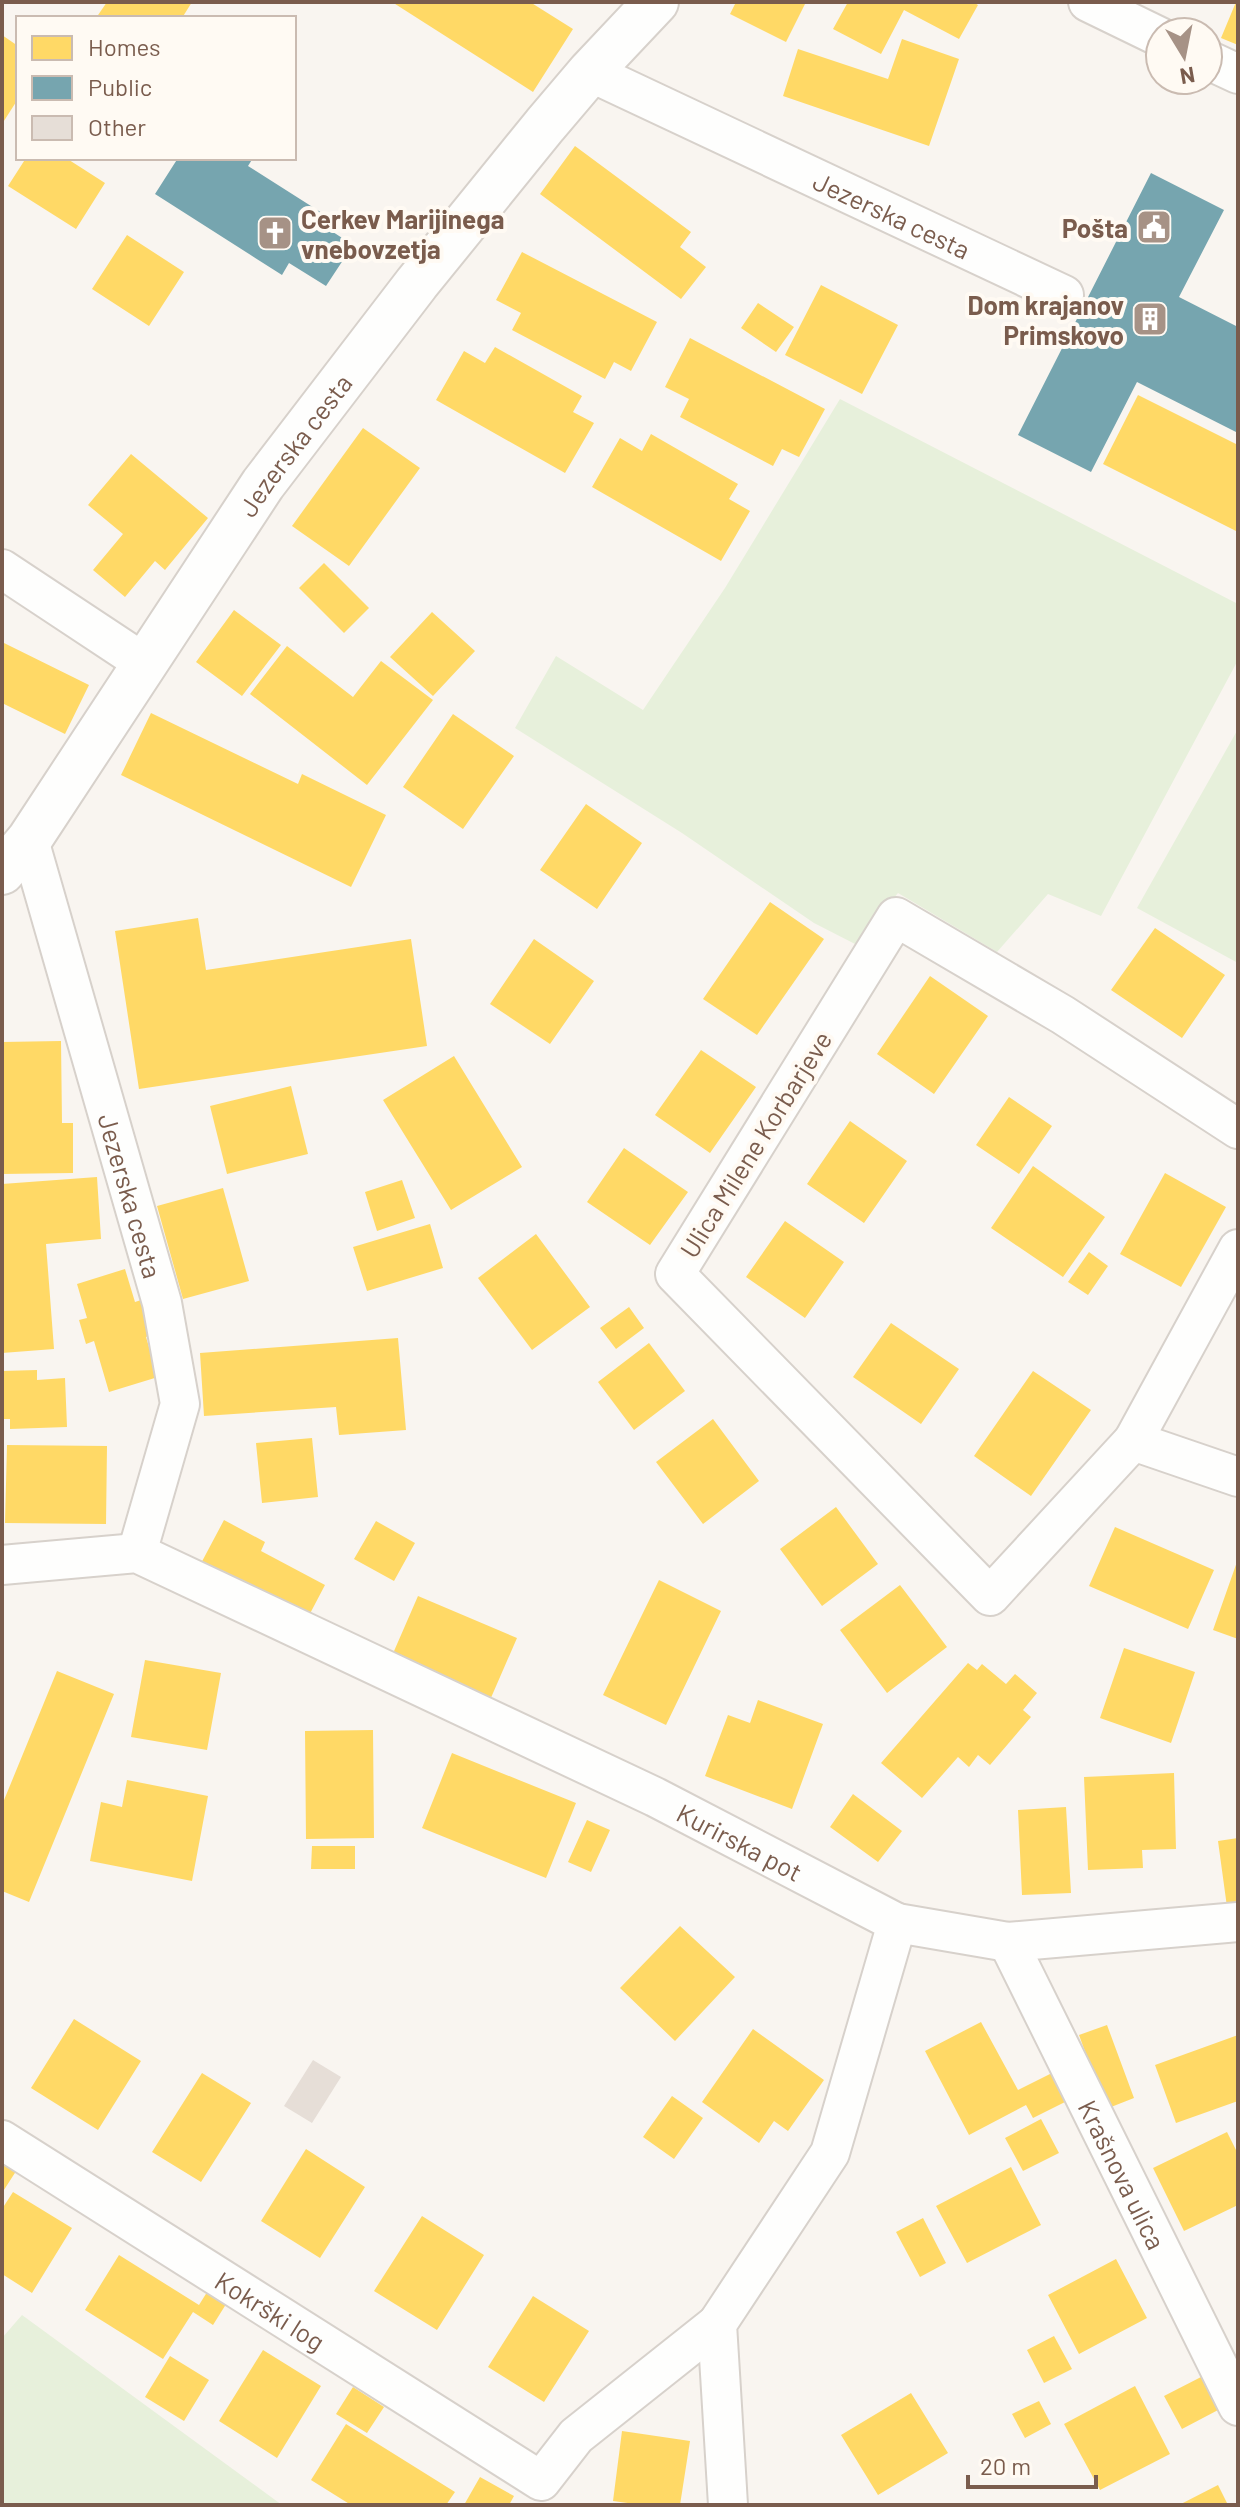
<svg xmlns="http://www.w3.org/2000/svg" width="1240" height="2507" viewBox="0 0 1240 2507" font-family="Barlow,sans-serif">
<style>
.green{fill:#e7f0db}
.homes{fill:#ffd966}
.public{fill:#76a5af}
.building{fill:#e6ded7}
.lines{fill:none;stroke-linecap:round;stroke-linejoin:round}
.minor-casing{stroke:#d7d1cb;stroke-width:42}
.tertiary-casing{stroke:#d7d1cb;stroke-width:48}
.minor{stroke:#fefefd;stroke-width:38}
.tertiary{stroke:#fefefd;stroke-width:44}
.labels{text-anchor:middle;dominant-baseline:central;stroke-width:8;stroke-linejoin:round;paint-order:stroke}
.street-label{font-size:26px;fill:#7a5c4d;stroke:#fffaf3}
.poi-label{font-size:26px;font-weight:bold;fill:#7a5c4d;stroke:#fffaf3;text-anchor:end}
</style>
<rect width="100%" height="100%" fill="#f9f5f0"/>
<path class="green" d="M 840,399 L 1238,604 L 1238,660 L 1101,916 L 1048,894 L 997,952 L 898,893 L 855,944 L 814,923 L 682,833 L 515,728 L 556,656 L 643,710 L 725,588 Z
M 1238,729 L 1238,963 L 1137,908 Z
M 22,2315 L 282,2505 L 2,2505 L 2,2338 Z"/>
<path class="homes" d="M 107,2 L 192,2 L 182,18 L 96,18 Z
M 392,2 L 530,2 L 573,29 L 533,92 Z
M 736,2 L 806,2 L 786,42 L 730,14 Z
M 848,2 L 973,2 L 978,5 L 959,39 L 904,10 L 881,54 L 833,29 Z
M 1236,2 L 1238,2 L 1238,45 L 1221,38 Z
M 2,35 L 18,46 L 18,99 L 2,124 Z
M 902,39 L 959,59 L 929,146 L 783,96 L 798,49 L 888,79 Z
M 575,146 L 691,232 L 680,247 L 706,267 L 681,299 L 540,194 Z
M 26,158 L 66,158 L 105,183 L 76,229 L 8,186 Z
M 127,235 L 184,272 L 149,326 L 92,289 Z
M 522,252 L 657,322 L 631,371 L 614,362 L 605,379 L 512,330 L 521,313 L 496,300 Z
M 821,285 L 898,325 L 862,394 L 785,355 Z
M 758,303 L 794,327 L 776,352 L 741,328 Z
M 690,338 L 825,409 L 799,457 L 782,449 L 773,466 L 680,417 L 689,399 L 665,387 Z
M 495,347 L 582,396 L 573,412 L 594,423 L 565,473 L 436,400 L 464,351 L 485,363 Z
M 1138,395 L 1238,445 L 1238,532 L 1103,464 Z
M 363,428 L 420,468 L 349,566 L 292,526 Z
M 651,434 L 738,484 L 729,499 L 750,511 L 721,561 L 592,487 L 620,438 L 642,451 Z
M 131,454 L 208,518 L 165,570 L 155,561 L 125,597 L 93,570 L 123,534 L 88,505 Z
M 324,563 L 369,608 L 344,633 L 299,588 Z
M 234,610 L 281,645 L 242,696 L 196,662 Z
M 432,612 L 475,651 L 433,696 L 390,657 Z
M 2,642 L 89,685 L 65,734 L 2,703 Z
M 287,646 L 353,697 L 381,661 L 433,700 L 367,785 L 250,694 Z
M 151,713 L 298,784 L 302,774 L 386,815 L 351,887 L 121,775 Z
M 453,714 L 514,756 L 463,829 L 403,787 Z
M 586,804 L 642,843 L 597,909 L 540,870 Z
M 770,902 L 824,939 L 757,1035 L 703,999 Z
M 198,918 L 206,970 L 411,939 L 427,1046 L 139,1089 L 115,931 Z
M 1155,928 L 1225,975 L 1182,1038 L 1111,990 Z
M 534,939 L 594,981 L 550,1044 L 490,1004 Z
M 930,976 L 988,1016 L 934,1094 L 877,1054 Z
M 61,1041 L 62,1123 L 73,1123 L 73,1173 L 2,1174 L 2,1042 Z
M 701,1050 L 756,1087 L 710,1153 L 655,1115 Z
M 454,1056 L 522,1167 L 451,1210 L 383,1100 Z
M 291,1086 L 308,1154 L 227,1174 L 210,1106 Z
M 1009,1097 L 1052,1126 L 1019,1174 L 976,1145 Z
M 850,1121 L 907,1161 L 864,1223 L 807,1184 Z
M 624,1148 L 688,1192 L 650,1245 L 587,1202 Z
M 1033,1166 L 1105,1217 L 1063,1277 L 991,1228 Z
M 1165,1173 L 1226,1207 L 1181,1287 L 1120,1254 Z
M 97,1177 L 101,1239 L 46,1244 L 54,1349 L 2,1353 L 2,1184 Z
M 402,1180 L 415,1218 L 377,1231 L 365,1192 Z
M 223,1188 L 249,1281 L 183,1299 L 157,1206 Z
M 785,1221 L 844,1262 L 805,1318 L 746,1277 Z
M 430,1224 L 443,1268 L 367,1291 L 353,1247 Z
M 536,1234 L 590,1307 L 532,1350 L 478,1278 Z
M 1089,1252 L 1108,1266 L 1088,1295 L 1068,1282 Z
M 125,1269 L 135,1302 L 144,1299 L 155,1334 L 146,1337 L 158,1377 L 109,1392 L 94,1341 L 86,1344 L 79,1320 L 87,1318 L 77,1284 Z
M 629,1307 L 644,1328 L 616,1349 L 600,1328 Z
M 891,1323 L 959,1369 L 921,1424 L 853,1377 Z
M 398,1338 L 406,1430 L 339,1435 L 336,1407 L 204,1416 L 200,1353 Z
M 649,1343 L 685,1391 L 634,1430 L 598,1382 Z
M 37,1370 L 37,1380 L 65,1378 L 67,1427 L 10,1429 L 10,1419 L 2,1419 L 2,1371 Z
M 1033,1371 L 1091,1410 L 1031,1496 L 974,1456 Z
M 713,1419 L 759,1481 L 703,1524 L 656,1462 Z
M 312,1438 L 318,1497 L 262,1503 L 256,1443 Z
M 7,1445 L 107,1446 L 106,1524 L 5,1523 Z
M 836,1507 L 878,1564 L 822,1606 L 780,1549 Z
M 224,1520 L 265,1542 L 261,1551 L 325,1585 L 304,1625 L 198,1569 Z
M 376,1521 L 415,1543 L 394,1581 L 354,1559 Z
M 1115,1527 L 1214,1570 L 1188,1629 L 1089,1586 Z
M 1238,1559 L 1238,1639 L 1213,1630 Z
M 659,1580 L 721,1611 L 666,1725 L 603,1695 Z
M 900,1585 L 947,1647 L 887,1693 L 840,1630 Z
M 418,1596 L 517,1638 L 490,1700 L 391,1658 Z
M 1124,1648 L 1195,1672 L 1171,1743 L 1100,1718 Z
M 145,1660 L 221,1673 L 207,1750 L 131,1737 Z
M 968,1663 L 977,1670 L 982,1664 L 1006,1684 L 1015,1674 L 1037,1693 L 1023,1710 L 1031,1717 L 990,1765 L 978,1755 L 969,1767 L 958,1757 L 922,1798 L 881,1763 Z
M 57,1671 L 114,1694 L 29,1902 L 2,1891 L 2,1805 Z
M 758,1700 L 823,1724 L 792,1809 L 705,1776 L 728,1715 L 750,1723 Z
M 373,1730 L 374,1838 L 306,1839 L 305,1731 Z
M 452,1753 L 576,1803 L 546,1878 L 422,1828 Z
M 1174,1773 L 1176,1849 L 1142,1850 L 1143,1868 L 1088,1870 L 1084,1777 Z
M 127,1780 L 208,1796 L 192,1881 L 90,1861 L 101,1802 L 122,1807 Z
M 853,1794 L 902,1831 L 878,1862 L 830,1827 Z
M 1066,1807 L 1071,1893 L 1022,1895 L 1018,1810 Z
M 587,1820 L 610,1830 L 591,1872 L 568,1862 Z
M 1238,1838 L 1238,1906 L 1227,1907 L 1218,1841 Z
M 312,1846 L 355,1846 L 355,1869 L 311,1869 Z
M 680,1926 L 735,1977 L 675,2041 L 620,1988 Z
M 74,2019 L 141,2061 L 98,2130 L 31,2088 Z
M 981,2022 L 1018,2090 L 1052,2073 L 1067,2101 L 1033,2118 L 1026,2105 L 969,2135 L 925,2051 Z
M 1107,2025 L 1134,2098 L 1106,2109 L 1079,2035 Z
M 753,2029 L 824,2080 L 788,2131 L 774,2121 L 759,2143 L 702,2102 Z
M 1238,2035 L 1238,2101 L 1176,2123 L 1155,2065 Z
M 202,2073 L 251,2103 L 201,2182 L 152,2152 Z
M 672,2096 L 703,2118 L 674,2159 L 643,2137 Z
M 1041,2119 L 1059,2153 L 1023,2171 L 1005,2138 Z
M 1227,2132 L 1238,2154 L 1238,2205 L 1184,2231 L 1153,2168 Z
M 306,2149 L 365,2187 L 320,2258 L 261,2221 Z
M 2,2154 L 20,2165 L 2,2193 Z
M 1011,2167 L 1041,2225 L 967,2263 L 936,2206 Z
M 13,2192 L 72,2228 L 32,2293 L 2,2274 L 2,2209 Z
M 422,2216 L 484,2255 L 437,2330 L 374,2291 Z
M 923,2218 L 946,2263 L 920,2277 L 896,2232 Z
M 119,2255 L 199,2305 L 209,2289 L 228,2301 L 213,2325 L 193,2312 L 163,2359 L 85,2310 Z
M 1116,2259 L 1147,2318 L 1079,2354 L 1048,2295 Z
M 533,2296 L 589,2331 L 544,2402 L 488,2367 Z
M 1054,2336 L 1072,2369 L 1044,2383 L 1027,2350 Z
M 263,2350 L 321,2386 L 277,2458 L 219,2421 Z
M 170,2356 L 209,2380 L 184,2421 L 145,2397 Z
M 1203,2376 L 1220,2409 L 1182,2429 L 1164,2396 Z
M 1135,2386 L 1170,2454 L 1100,2490 L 1064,2424 Z
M 353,2387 L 384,2407 L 367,2433 L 336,2414 Z
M 911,2393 L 948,2453 L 878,2495 L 841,2435 Z
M 1039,2401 L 1051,2424 L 1025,2438 L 1012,2414 Z
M 346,2424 L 455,2492 L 446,2505 L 351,2505 L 311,2480 Z
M 622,2431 L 690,2441 L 680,2505 L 642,2505 L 613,2501 Z
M 480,2477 L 514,2496 L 509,2505 L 464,2505 Z
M 1218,2485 L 1228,2505 L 1179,2505 Z"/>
<path class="public" d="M 178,158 L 253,158 L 248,166 L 322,213 L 316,221 L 353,245 L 326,286 L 289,263 L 282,275 L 155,194 Z
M 1151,173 L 1224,210 L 1179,297 L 1238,327 L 1238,433 L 1137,382 L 1091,472 L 1018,435 Z"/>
<path class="building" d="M 313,2060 L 341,2077 L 312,2123 L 284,2106 Z"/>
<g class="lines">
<defs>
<g id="minor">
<path d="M 1088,2 L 1160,37"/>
<path d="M 1208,60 L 1238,74"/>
<path id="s1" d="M 590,72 L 1064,295"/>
<path d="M 2,569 L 144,663"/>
<path id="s2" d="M 29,840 L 162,1303 L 180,1404 L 137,1553"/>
<path d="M 1238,1129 L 1063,1015 L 896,917 L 675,1274 L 990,1596 L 1133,1441 L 1238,1477"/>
<path d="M 1133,1441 L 1238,1249"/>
<path id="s3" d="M 2,1565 L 137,1553 L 655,1797 L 897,1923 L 830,2153 L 717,2324 L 728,2505"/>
<path id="s4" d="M 1238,1922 L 1008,1942 L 1238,2406"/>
<path d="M 897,1923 L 1008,1942"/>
<path id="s5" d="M 2,2140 L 541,2481 L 576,2436 L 717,2324"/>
</g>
<g id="tertiary">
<path id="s6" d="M 2,872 L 29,840 L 263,484 L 417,283 L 545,125 L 590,72 L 656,2"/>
</g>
</defs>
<use href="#minor" class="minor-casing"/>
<use href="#tertiary" class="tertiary-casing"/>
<use href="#minor" class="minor"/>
<use href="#tertiary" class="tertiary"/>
</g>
<defs>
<symbol id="civic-square" viewBox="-11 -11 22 22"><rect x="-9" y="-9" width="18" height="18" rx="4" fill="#a69286" stroke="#fffaf3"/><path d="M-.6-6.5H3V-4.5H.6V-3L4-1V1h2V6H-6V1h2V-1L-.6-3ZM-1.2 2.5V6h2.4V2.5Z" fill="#fff"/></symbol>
<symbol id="church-square" viewBox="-11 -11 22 22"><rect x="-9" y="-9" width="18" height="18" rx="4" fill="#a69286" stroke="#fffaf3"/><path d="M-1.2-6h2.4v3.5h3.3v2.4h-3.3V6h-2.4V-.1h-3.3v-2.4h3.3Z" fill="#fff"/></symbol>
<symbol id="building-square" viewBox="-11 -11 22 22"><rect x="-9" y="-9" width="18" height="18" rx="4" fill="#a69286" stroke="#fffaf3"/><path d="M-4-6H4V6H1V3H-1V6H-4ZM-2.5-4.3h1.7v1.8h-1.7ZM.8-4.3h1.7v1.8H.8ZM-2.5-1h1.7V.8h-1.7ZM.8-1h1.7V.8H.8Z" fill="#fff"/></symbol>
</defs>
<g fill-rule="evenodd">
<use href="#civic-square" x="1134" y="207" width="40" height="40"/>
<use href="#church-square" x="255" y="213" width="40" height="40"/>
<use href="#building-square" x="1130" y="299" width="40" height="40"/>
</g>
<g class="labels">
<g class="street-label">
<text stroke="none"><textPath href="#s1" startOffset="334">Jezerska cesta</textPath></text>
<text stroke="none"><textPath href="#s6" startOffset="518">Jezerska cesta</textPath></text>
<text transform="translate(755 1144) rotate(-58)">Ulica Milene Korbarjeve</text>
<text stroke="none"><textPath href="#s2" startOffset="370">Jezerska cesta</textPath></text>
<text stroke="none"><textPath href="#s3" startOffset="804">Kurirska pot</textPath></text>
<text stroke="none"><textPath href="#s4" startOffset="490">Krašnova ulica</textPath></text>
<text stroke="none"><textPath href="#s5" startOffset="318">Kokrški log</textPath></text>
</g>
<g class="poi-label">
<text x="301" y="218" text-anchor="start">Cerkev Marijinega<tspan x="301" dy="30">vnebovzetja</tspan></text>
<text x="1128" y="227">Pošta</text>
<text x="1124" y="304">Dom krajanov<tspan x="1124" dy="30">Primskovo</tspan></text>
</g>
</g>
<rect width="1240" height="2507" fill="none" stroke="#7a5c4d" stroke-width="8"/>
<rect x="16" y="16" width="280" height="144" fill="#fffaf3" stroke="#cabbb1" stroke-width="2"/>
<rect x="32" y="36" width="40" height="24" fill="#ffd966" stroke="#cabbb1" stroke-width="2"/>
<text x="88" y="56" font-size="24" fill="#7a5c4d">Homes</text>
<rect x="32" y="76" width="40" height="24" fill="#76a5af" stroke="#cabbb1" stroke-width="2"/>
<text x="88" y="96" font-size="24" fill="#7a5c4d">Public</text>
<rect x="32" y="116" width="40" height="24" fill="#e6ded7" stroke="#cabbb1" stroke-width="2"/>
<text x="88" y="136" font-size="24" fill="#7a5c4d">Other</text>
<g transform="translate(1184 56) rotate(170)"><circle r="38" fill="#fffaf3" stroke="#cabbb1" stroke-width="2"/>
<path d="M0-6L14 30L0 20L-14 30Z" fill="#a69286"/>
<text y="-12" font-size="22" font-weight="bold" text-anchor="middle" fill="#7a5c4d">N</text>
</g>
<path d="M968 2475v12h128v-12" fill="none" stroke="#7a5c4d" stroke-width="4"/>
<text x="980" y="2475" font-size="24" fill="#7a5c4d" stroke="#fffaf3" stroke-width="6" paint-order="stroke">20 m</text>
</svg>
